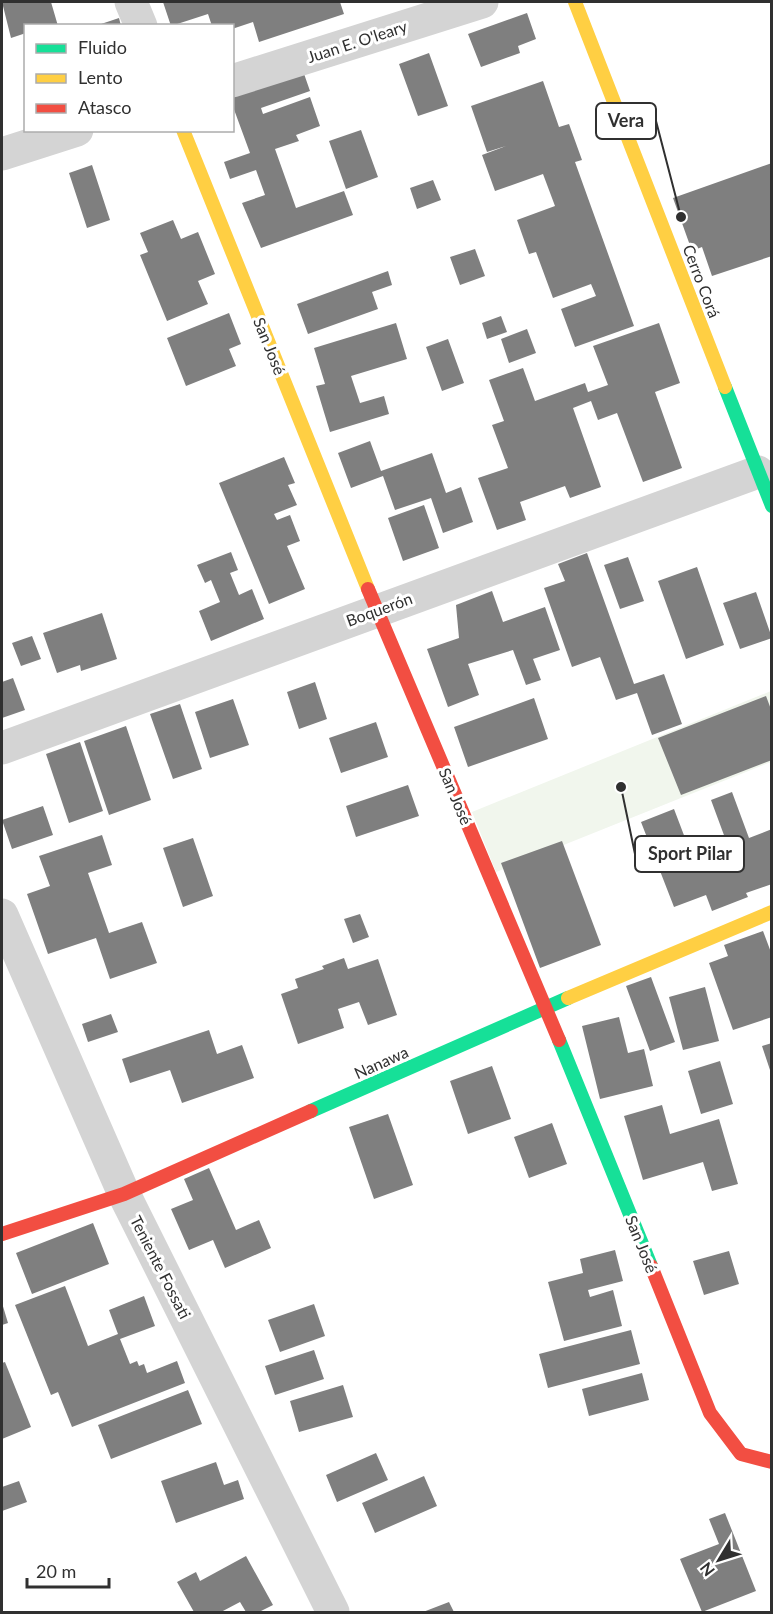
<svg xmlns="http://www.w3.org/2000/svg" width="773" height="1614" viewBox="0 0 773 1614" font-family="Lato,sans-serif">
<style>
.green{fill:#f1f6ed}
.building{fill:#7f7f7f}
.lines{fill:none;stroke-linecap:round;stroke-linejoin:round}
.street{stroke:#d4d4d4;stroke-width:33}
.fast{stroke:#16e098;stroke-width:14}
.slow{stroke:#ffcf43;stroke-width:14}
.jam{stroke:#f24e42;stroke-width:14}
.labels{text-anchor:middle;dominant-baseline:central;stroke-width:6;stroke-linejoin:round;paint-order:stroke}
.street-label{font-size:16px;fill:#303030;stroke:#fff}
.leader{fill:none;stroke:#303030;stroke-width:2}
.callout-dot{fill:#303030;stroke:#fff;stroke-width:2}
.callout{fill:#fff;stroke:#303030;stroke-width:2}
.callout-label{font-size:18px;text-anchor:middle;font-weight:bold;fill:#303030}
</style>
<rect width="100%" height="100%" fill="#fff"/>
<path class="green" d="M 771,691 L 771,762 L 496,872 L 472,812 Z"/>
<path class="building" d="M 2,2 L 51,2 L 58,26 L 26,26 L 26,33 L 11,38 Z
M 163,2 L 340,2 L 344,14 L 259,42 L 253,22 L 232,29 L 232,26 L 212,26 L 208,14 L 171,26 Z
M 527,13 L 536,39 L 518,46 L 520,53 L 481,67 L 468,34 Z
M 119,18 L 121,26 L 98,26 L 98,25 Z
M 429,53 L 448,106 L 418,116 L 399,64 Z
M 302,68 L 310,91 L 261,108 L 263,114 L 310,97 L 320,126 L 296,135 L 299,141 L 275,149 L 296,208 L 344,191 L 353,215 L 261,248 L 242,203 L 265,195 L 256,170 L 230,179 L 224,162 L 250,153 L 232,104 L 232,92 Z
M 543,81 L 559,127 L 569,124 L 582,160 L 575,162 L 634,326 L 575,347 L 561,309 L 596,296 L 591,284 L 553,298 L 536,252 L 529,254 L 517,220 L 555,206 L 543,174 L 495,191 L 482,155 L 506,146 L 487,152 L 471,106 Z
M 361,130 L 378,177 L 346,189 L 329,141 Z
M 772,163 L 772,256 L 712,276 L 702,247 L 692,251 L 673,198 Z
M 92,165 L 110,220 L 87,228 L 69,173 Z
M 433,180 L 441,200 L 417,209 L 410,188 Z
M 173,220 L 181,239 L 198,232 L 215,274 L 198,281 L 208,304 L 167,321 L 140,255 L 148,252 L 140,233 Z
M 475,249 L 485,276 L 460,285 L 450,257 Z
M 388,271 L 392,285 L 372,292 L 378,309 L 308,334 L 297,304 Z
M 229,313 L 241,344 L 229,349 L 236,366 L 186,386 L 167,338 Z
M 501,316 L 507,332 L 487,339 L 482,323 Z
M 396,323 L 407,359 L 351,376 L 360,403 L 384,396 L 389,414 L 330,432 L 316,386 L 325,384 L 314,348 Z
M 659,323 L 680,383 L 655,392 L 682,468 L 643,482 L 617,413 L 598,420 L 591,401 L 573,408 L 601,487 L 570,498 L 565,486 L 520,502 L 526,520 L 497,530 L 478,478 L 508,468 L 492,425 L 504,421 L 489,380 L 523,368 L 535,401 L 585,383 L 588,392 L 608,385 L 593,346 Z
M 527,329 L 536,353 L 509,363 L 501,339 Z
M 448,339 L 464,383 L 442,391 L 426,347 Z
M 370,441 L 381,471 L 432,453 L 446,493 L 461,487 L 473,522 L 443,533 L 431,498 L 395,510 L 383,476 L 351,488 L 338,453 Z
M 284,457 L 295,483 L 288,485 L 297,505 L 274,514 L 277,520 L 290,515 L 300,541 L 287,546 L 305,589 L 269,604 L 219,483 Z
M 424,505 L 439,548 L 403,561 L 388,518 Z
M 231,552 L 238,570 L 230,573 L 239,595 L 252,589 L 264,619 L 211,641 L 199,611 L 220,602 L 211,580 L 205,583 L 197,565 Z
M 587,553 L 634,684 L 664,674 L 682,724 L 652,735 L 637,693 L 616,700 L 600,657 L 572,667 L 544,588 L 565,581 L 558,564 Z
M 628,557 L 644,601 L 620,609 L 604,565 Z
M 697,567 L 724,645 L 686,659 L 658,581 Z
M 492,591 L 503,622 L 545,607 L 560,650 L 533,659 L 541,680 L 526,685 L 513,650 L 468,664 L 479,695 L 448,707 L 427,649 L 459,638 L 456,605 Z
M 756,592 L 772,638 L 740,649 L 723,603 Z
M 102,613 L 117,659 L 81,671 L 80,665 L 57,673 L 43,633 Z
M 32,636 L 41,659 L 21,666 L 12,643 Z
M 13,678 L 25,710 L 2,718 L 2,682 Z
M 315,682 L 327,719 L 299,729 L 287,692 Z
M 766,696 L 772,712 L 772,760 L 681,795 L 658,738 Z
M 534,698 L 548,739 L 468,767 L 454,727 Z
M 233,699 L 249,745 L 210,758 L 195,712 Z
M 180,704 L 202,769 L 173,779 L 150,714 Z
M 376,722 L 388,757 L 341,773 L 329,738 Z
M 126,726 L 151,800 L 109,815 L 84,741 Z
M 80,742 L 103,811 L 69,823 L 46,754 Z
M 408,785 L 419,816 L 356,837 L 346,806 Z
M 732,792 L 749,838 L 772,829 L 772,884 L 746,893 L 748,897 L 712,911 L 706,895 L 674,907 L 641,822 L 674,809 L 693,859 L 728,846 L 711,800 Z
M 43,806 L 53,835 L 12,849 L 2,820 Z
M 102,835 L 112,865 L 88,873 L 109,933 L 142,922 L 157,963 L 110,979 L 96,938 L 48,954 L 27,894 L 50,886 L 39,856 Z
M 193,838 L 213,896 L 183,907 L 163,848 Z
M 562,841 L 601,945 L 540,968 L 501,863 Z
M 360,914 L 369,937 L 353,943 L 344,919 Z
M 763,931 L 772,955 L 772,1017 L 733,1030 L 709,963 L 728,956 L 724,945 Z
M 344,958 L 348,969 L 378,959 L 397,1015 L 368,1025 L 359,1002 L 338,1009 L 344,1028 L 298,1044 L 281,994 L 298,988 L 295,979 L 324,969 L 322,966 Z
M 651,977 L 675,1042 L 650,1051 L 626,986 Z
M 705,987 L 719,1041 L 683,1050 L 669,997 Z
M 111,1014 L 118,1032 L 88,1042 L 82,1024 Z
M 619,1017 L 628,1053 L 644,1049 L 653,1086 L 600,1099 L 582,1026 Z
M 209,1030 L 217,1054 L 242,1045 L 254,1078 L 182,1103 L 170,1070 L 130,1083 L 122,1059 Z
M 772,1043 L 772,1073 L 771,1073 L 762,1046 Z
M 720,1061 L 733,1104 L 701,1114 L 688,1071 Z
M 492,1066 L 511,1119 L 468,1134 L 450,1081 Z
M 662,1105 L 670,1134 L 719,1119 L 738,1184 L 712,1191 L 703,1162 L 643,1180 L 624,1116 Z
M 388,1114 L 413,1185 L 374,1199 L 349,1127 Z
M 552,1123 L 567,1164 L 529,1178 L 514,1137 Z
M 209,1168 L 236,1230 L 259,1220 L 271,1248 L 225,1268 L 213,1240 L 189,1250 L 171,1209 L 193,1200 L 184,1179 Z
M 93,1223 L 109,1264 L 32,1294 L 16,1253 Z
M 615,1250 L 623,1281 L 588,1290 L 590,1297 L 613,1290 L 622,1326 L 564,1341 L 548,1282 L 583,1273 L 580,1259 Z
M 729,1251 L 739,1284 L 704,1295 L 693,1261 Z
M 65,1286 L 88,1346 L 118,1334 L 109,1310 L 144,1296 L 155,1326 L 120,1339 L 130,1364 L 137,1361 L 139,1366 L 144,1364 L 147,1373 L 177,1361 L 185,1383 L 72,1427 L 58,1392 L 51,1395 L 15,1305 Z
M 2,1303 L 8,1323 L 2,1325 Z
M 314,1304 L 325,1336 L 280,1352 L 268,1320 Z
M 631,1330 L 640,1364 L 548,1388 L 539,1354 Z
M 314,1350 L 324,1379 L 275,1395 L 265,1366 Z
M 5,1362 L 31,1427 L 2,1439 L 2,1363 Z
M 642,1373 L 649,1400 L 589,1416 L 582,1389 Z
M 343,1385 L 353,1417 L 299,1432 L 290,1401 Z
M 188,1390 L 202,1424 L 111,1459 L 98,1425 Z
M 376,1453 L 388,1480 L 337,1502 L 326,1475 Z
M 216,1462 L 224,1485 L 238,1480 L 244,1499 L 176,1523 L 161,1481 Z
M 424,1476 L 437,1506 L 375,1533 L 362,1503 Z
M 19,1481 L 27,1502 L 2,1511 L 2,1487 Z
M 725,1513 L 756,1591 L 702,1612 L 680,1559 L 719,1544 L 709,1519 Z
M 246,1556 L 273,1605 L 259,1612 L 246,1612 L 240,1602 L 221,1612 L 194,1612 L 177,1582 L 196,1572 L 200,1581 Z
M 449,1602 L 454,1612 L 423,1612 Z"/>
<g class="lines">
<path class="street" d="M 131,2 L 141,26
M 232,81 L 482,2
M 2,154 L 77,130
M 2,748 L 758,472
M 2,915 L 124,1194 L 333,1612"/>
<path class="fast" d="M 725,387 L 772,506
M 559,1040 L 651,1266
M 311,1111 L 568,998"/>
<path class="slow" d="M 575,2 L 725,387
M 183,130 L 368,589
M 568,998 L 772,912"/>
<path class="jam" d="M 368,589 L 559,1040
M 2,1234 L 124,1194 L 311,1111
M 651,1266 L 710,1413 L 741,1454 L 772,1462"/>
</g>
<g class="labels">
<g class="street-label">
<text transform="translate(357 41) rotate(-18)">Juan E. O'leary</text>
<text transform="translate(702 281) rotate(69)">Cerro Corá</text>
<text transform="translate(270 346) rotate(68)">San José</text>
<text transform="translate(379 609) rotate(-20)">Boquerón</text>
<text transform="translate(456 796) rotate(67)">San José</text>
<text transform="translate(381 1062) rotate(-24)">Nanawa</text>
<text transform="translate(642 1244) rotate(68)">San José</text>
<text transform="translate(161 1267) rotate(63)">Teniente Fossati</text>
</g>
</g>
<path class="leader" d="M681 217L656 121M621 787L635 854"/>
<g class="callout-dot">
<circle cx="681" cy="217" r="6"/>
<circle cx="621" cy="787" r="6"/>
</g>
<g class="callout">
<rect x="596" y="103" width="60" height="36" rx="6"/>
<rect x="635" y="836" width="109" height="36" rx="6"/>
</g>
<g class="callout-label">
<text x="626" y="127">Vera</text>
<text x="690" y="860">Sport Pilar</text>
</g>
<rect width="773" height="1614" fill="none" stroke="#303030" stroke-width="6"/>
<rect x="24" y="24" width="210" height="108" fill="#ffffff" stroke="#acacac" stroke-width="1.5"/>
<rect x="36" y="44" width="30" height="9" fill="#16e098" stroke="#acacac" stroke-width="1.5"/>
<text x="78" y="54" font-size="18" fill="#303030">Fluido</text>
<rect x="36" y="74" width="30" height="9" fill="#ffcf43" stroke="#acacac" stroke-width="1.5"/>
<text x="78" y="84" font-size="18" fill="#303030">Lento</text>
<rect x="36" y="104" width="30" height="9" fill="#f24e42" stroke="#acacac" stroke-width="1.5"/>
<text x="78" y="114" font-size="18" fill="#303030">Atasco</text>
<g transform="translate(719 1560) rotate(232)" stroke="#ffffff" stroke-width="4.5" paint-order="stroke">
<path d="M0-4.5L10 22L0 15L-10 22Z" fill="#303030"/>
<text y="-9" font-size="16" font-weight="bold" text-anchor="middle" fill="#303030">N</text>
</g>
<path d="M27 1578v9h82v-9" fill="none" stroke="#303030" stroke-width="3"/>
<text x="36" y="1578" font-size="18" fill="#303030" stroke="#ffffff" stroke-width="4.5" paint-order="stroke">20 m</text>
</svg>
